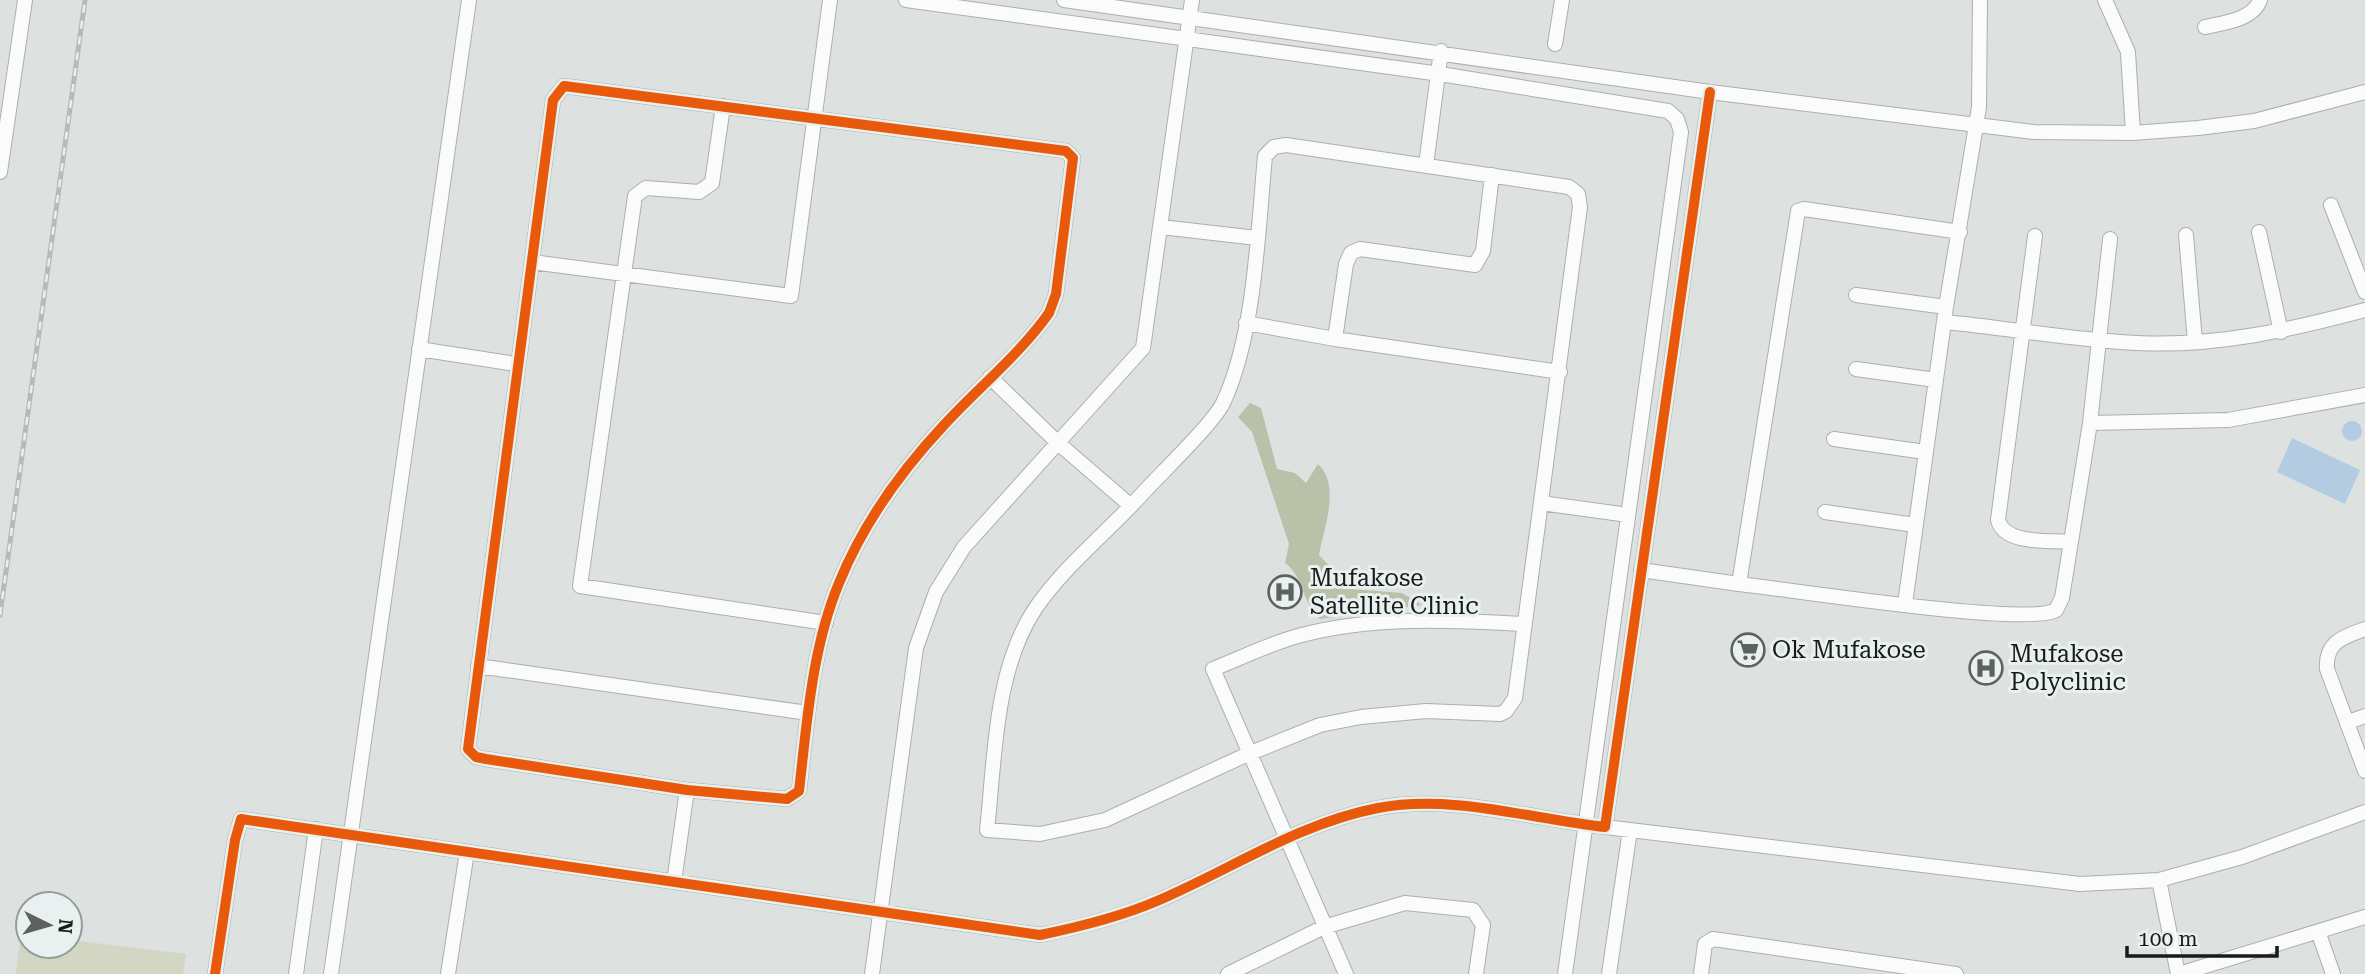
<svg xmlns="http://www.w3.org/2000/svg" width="2365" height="974" viewBox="0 0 2365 974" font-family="'Roboto Serif',serif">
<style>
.green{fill:#d2d6c3}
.forest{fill:#bbc0a9}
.water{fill:#b4cce2}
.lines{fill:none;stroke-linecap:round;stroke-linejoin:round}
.minor-casing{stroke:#acafaf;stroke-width:16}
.minor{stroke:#fafbfa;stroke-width:14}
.rail-casing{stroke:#b8b9b9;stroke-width:5}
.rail{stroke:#e8f1ef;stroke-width:2.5;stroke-dasharray:8;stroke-linecap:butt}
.cycleway-casing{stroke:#e8f1ef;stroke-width:15}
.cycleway{stroke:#e8590c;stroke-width:10}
.labels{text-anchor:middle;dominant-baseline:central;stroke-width:6;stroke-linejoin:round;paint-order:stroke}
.poi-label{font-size:24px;fill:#181b1a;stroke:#e8f1ef;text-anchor:start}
</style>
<rect width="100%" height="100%" fill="#dde2e1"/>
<path class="green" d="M 21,933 L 28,934 L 28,946 L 70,946 L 70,940 L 186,954 L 183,974 L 16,974 Z"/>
<path class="forest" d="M 1250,403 L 1261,408 L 1277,469 L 1295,473 L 1306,483 L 1318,464 C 1341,485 1324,528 1319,555 L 1351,589 L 1402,593 L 1422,605 L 1320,619 C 1301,602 1304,576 1285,563 L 1289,544 L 1252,432 L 1238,417 Z"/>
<path class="water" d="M2342 431a10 10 0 1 1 20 0a10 10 0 1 1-20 0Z
M 2292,438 L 2360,470 L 2345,504 L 2277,472 Z"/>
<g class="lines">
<defs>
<path id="minor" d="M 906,0 L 1440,74 L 1668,111 L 1677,119 L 1681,132 L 1565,974
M 1064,0 L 1710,92 L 2034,132 L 2133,133 L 2198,128 L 2254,121 L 2365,92
M 2105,0 L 2128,52 L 2133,133
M 2205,27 C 2223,23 2253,20 2260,0
M 1555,44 L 1562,0
M 564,86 L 1066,151 L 1073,158 L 1056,294 L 1049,313 C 1020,354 978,388 944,425 C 900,472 863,524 839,583 C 812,648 807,722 799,791 L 787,799 L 687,790 L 486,759 L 476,757 L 468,749 L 553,100 Z
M 723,106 L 712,183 L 699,192 L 646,188 L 635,196 L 580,586 L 826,623
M 1286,145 L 1569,187 L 1578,194 L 1580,207 L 1515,698 L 1506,711 L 1500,714 L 1426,711 L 1361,717 L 1320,725 L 1248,754 L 1105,820 L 1040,834 L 987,830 C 995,759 994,671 1035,609 C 1064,566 1109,531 1143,493 C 1161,473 1215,422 1224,401 C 1255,333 1258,231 1265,156 L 1274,147 Z
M 1426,165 L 1441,51
M 0,172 L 25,0
M 2331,205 L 2365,292
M 1161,227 L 1257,238
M 2259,232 L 2281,332
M 2186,235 L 2195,342
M 2035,236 L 1998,520 C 2004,545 2050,540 2070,542
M 532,262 L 791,296 L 830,0
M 1856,295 L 1946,307
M 1945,322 C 2008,328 2073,340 2137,343 C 2215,347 2290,330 2365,310
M 1246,323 L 1335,339 L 1346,264 L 1351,253 L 1360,249 L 1475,265 L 1483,251 L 1492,175
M 1335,339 L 1560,372
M 419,349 L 516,364
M 1856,369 L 1936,380
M 990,377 L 1058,443 L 1131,506
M 2090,423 L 2228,420 L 2365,395
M 1834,439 L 1925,452
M 1541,503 L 1628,515
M 1825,512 L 1915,525
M 1641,570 L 1739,584 L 1798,211 L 1804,209 L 1960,232
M 1739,584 C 1786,589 2029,627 2056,610 L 2062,598 L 2090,423 L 2110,239
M 1905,604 L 1946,307 L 1979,107 L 1980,0
M 2365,629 C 2343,637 2325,642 2327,669 L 2365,771
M 478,666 L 808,713
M 2348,722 L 2365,716
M 1605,827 L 2080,884 L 2159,880 L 2242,857 L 2365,812
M 2159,880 L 2178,974
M 674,882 L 687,790
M 2319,934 L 2333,974
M 215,974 L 235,840 L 241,819 L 1040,935 C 1079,927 1120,917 1157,901 C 1230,870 1299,823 1378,808 C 1451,794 1532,819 1605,827 L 1710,92
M 296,974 L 316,829
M 331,974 L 469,0
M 448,974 L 467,852
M 872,974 L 916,648 L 936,592 L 964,547 L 1143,348 L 1192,0
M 1228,974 L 1324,927 L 1405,903 L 1473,910 L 1483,925 L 1476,974
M 1346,974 L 1213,669 C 1241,658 1269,644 1298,636 C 1371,616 1449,620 1523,624
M 1609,974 L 1630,830
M 1701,974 L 1705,944 L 1713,939 L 1956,974
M 2179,974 L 2365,917"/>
</defs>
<use href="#minor" class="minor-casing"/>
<use href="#minor" class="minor"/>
<defs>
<path id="rail" d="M 0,615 L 85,0"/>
</defs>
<use href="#rail" class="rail-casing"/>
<use href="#rail" class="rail"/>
<defs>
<path id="cycleway" d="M 564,86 L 1066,151 L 1073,158 L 1056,294 L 1049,313 C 1020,354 978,388 944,425 C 900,472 863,524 839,583 C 812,648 807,722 799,791 L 787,799 L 687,790 L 486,759 L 476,757 L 468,749 L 553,100 Z
M 215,974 L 235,840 L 241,819 L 1040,935 C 1079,927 1120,917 1157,901 C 1230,870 1299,823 1378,808 C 1451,794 1532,819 1605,827 L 1710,92"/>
</defs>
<use href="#cycleway" class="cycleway-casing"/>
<use href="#cycleway" class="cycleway"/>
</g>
<defs>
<symbol id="hospital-ring" viewBox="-11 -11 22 22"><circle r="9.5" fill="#e8f1ef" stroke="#5d6160" stroke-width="1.5"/><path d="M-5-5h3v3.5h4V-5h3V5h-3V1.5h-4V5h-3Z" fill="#5d6160"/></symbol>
<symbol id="supermarket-ring" viewBox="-11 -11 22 22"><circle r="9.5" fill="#e8f1ef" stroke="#5d6160" stroke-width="1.5"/><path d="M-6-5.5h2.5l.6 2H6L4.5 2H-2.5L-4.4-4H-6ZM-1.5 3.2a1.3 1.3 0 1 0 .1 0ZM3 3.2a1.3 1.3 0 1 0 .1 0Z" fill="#5d6160"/></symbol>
</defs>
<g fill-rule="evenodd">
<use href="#hospital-ring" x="1266" y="573" width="38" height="38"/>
<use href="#supermarket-ring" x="1729" y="631" width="38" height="38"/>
<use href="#hospital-ring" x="1967" y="649" width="38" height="38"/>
</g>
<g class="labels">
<g class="poi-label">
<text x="1310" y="578">Mufakose<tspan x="1310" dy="28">Satellite Clinic</tspan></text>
<text x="1772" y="650">Ok Mufakose</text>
<text x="2010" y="654">Mufakose<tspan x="2010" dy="28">Polyclinic</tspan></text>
</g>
</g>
<g transform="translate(49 925) rotate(95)"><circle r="33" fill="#e8f1ef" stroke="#959b9a" stroke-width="2"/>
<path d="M0-5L12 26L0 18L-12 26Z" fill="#5d6160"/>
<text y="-10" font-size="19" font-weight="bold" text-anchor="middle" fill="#181b1a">N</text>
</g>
<path d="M2127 946v10h150v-10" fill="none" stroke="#181b1a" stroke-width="3.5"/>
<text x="2138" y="946" font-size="21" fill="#181b1a" stroke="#e8f1ef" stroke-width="5" paint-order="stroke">100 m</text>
</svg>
